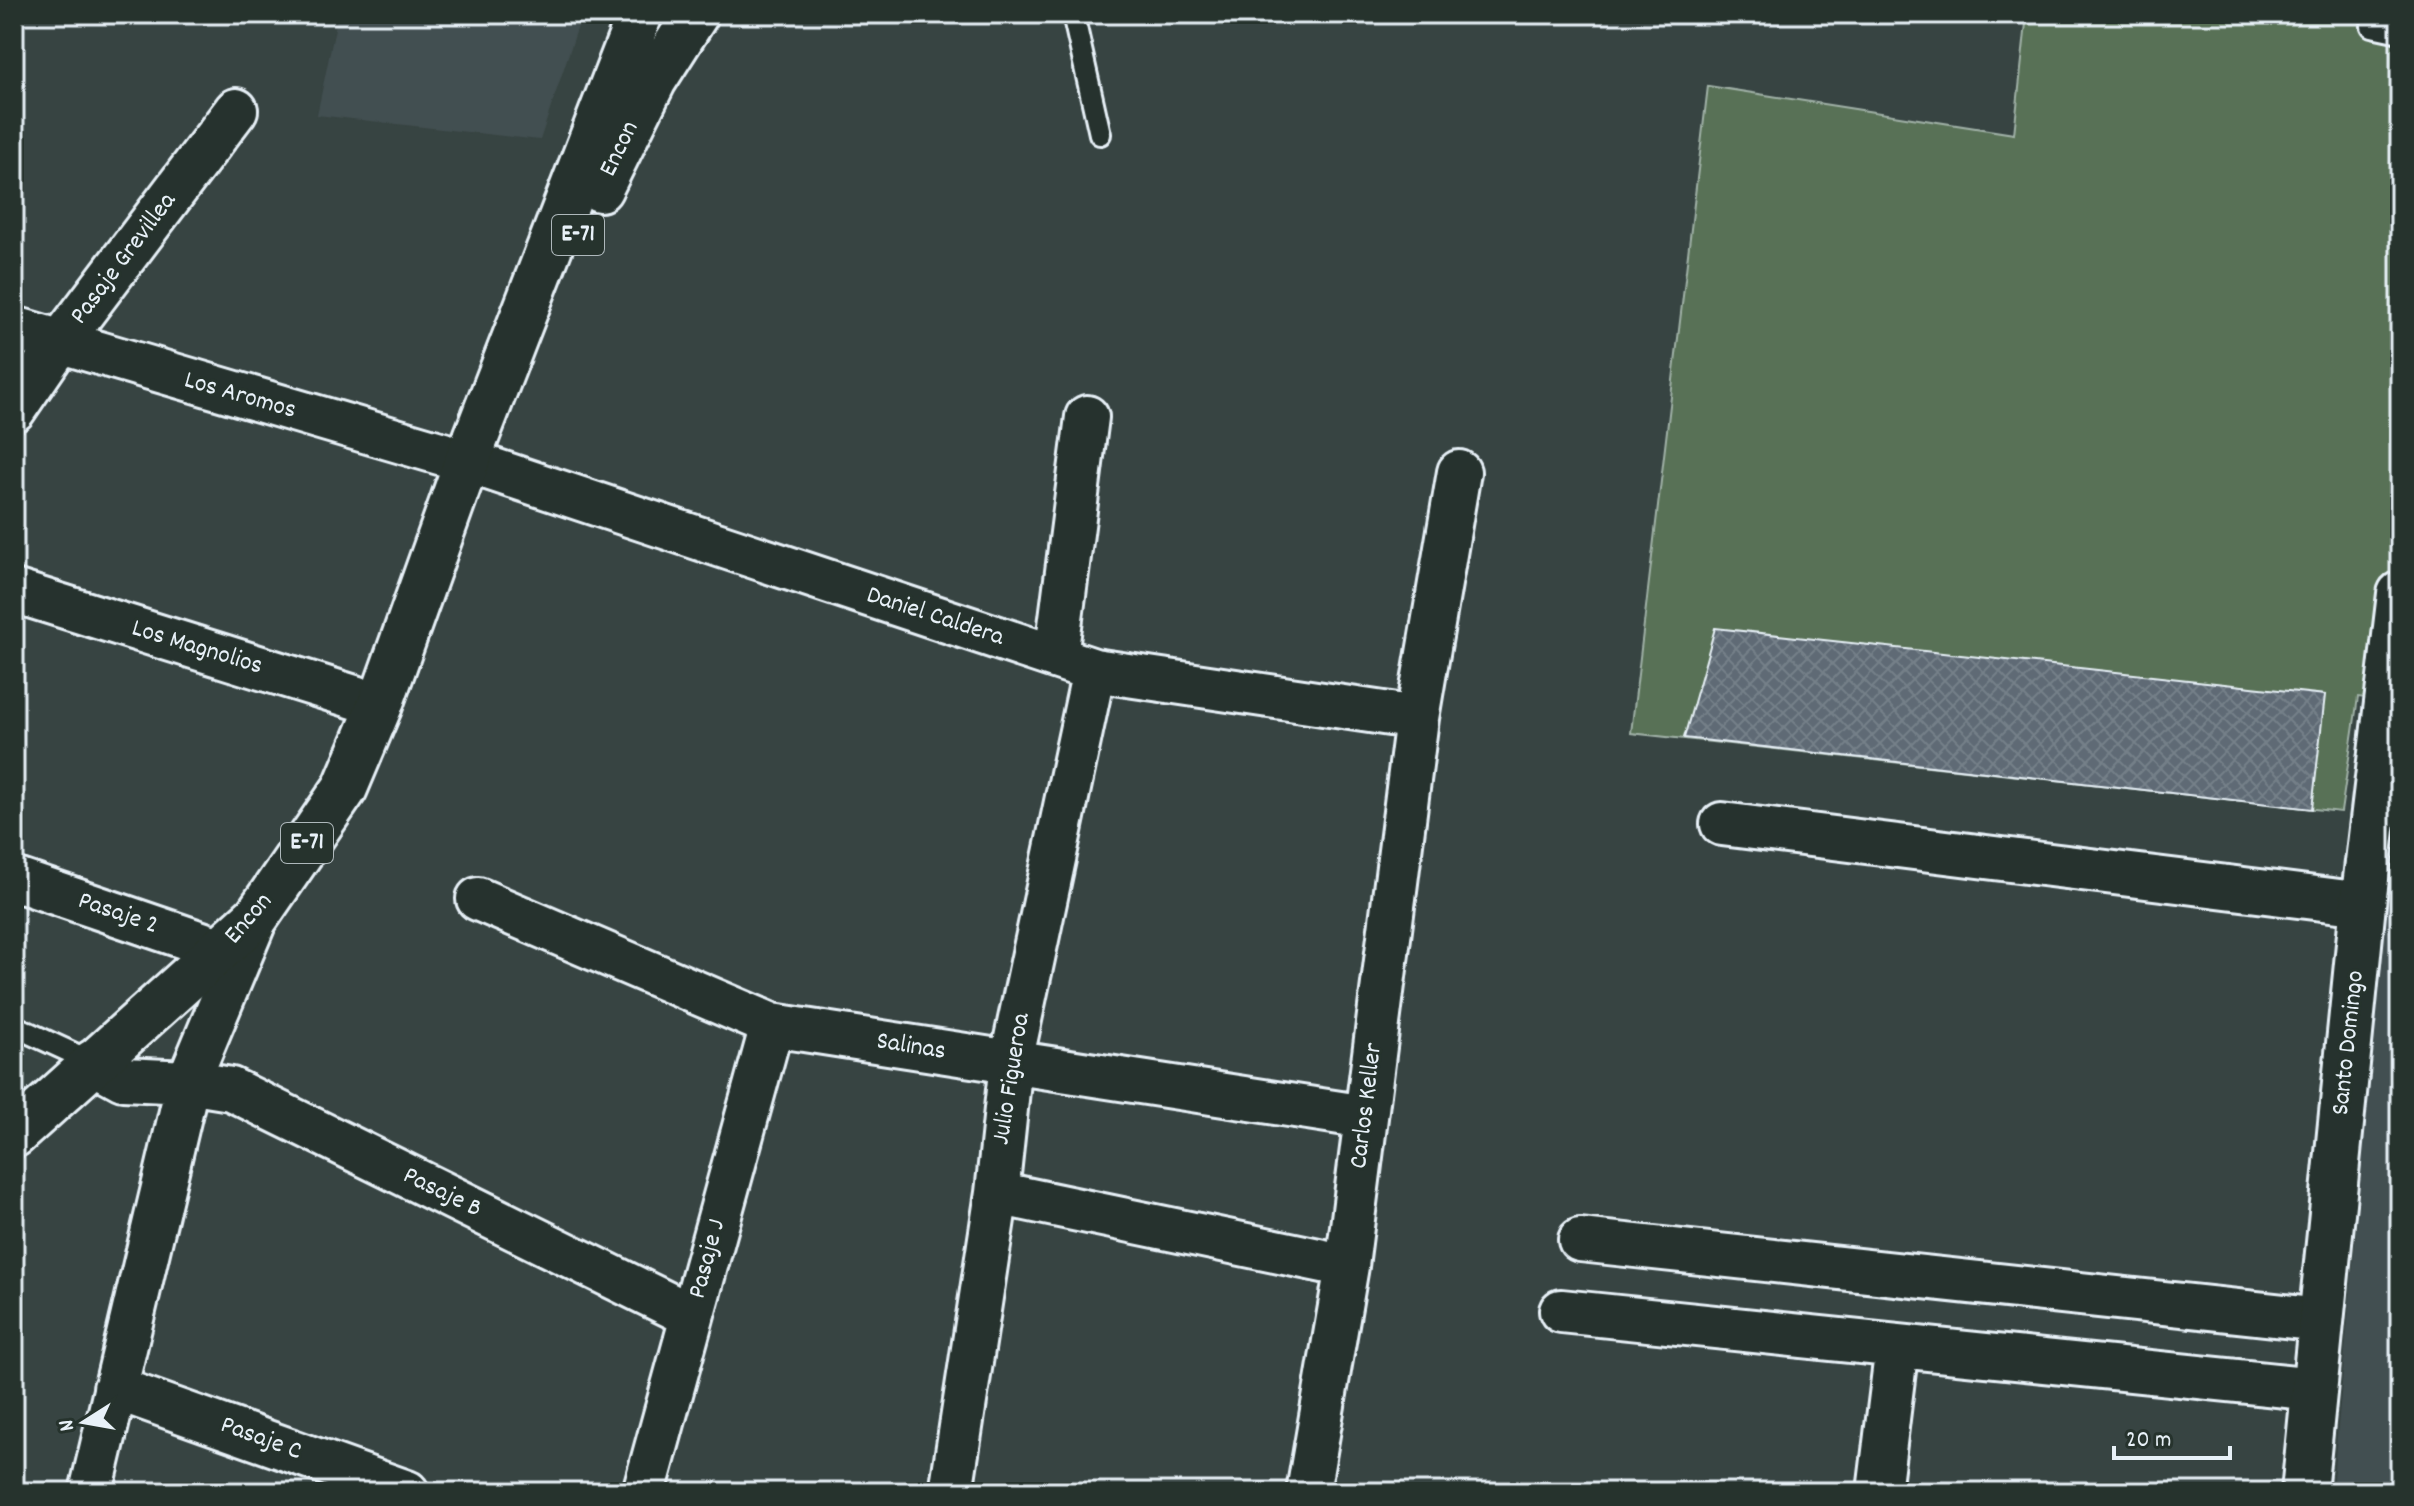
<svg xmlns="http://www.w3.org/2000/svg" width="2414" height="1506" viewBox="0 0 2414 1506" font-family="Dekko,sans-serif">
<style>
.built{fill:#434f51}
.park{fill:#597156;stroke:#a0b1a7;stroke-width:2}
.building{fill:url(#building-cross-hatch);stroke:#e8f1f8;stroke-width:2}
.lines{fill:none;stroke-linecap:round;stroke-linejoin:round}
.service-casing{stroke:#e8f1f8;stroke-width:26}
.minor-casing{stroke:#e8f1f8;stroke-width:48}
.tertiary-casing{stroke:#e8f1f8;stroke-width:50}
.primary-casing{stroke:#e8f1f8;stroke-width:50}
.service{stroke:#26332d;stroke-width:20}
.minor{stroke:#26332d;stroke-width:42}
.tertiary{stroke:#26332d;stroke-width:44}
.primary{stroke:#26332d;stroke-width:44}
.labels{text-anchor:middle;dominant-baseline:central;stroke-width:6;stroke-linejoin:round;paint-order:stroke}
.shield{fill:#26332d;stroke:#aeb8bb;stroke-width:2}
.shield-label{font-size:24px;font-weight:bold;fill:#e8f1f8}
.street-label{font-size:26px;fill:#e8f1f8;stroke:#26332d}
</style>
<defs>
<pattern id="building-cross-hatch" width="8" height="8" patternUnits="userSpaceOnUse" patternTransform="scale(2)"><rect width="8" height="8" fill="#5e6a74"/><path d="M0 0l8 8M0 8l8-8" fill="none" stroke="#758089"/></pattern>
</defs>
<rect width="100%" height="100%" fill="#374442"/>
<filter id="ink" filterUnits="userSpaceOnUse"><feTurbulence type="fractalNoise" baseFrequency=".0125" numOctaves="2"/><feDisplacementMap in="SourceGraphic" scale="16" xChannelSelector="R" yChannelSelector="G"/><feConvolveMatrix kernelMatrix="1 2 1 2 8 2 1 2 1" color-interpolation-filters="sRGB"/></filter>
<g filter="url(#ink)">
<path class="built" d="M 338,14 L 582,14 L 540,140 L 317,115 Z
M 2400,779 L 2400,903 L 2386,901 Z
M 2386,905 L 2400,906 L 2400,1492 L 2332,1492 Z"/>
<path class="park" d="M 2027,14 L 2400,14 L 2400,548 L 2383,700 L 2358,697 L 2341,812 L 1631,733 L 1708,86 L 2014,134 Z"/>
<path class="building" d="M 1715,628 L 2325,695 L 2312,809 L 1684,738 Z"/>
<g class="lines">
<defs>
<path id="service" d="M 1073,14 L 1100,134
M 2372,26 L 2400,32
M 14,1026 L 92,1062"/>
<path id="minor" d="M 14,328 L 467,461 L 1094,670 L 1417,718
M 14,410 L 59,344 L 236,110
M 14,591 L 380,705
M 1056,657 L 1087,417
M 1722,824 L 2363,904
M 14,879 L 222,950
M 478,899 L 772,1025 L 1366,1117
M 92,1062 L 123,1079 L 188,1082 L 231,1089 L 692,1316
M 997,1193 L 1347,1266
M 1580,1240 L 2321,1320
M 1561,1311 L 2315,1389
M 115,1388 L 407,1492
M 91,1492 L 188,1082 L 257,916
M 644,1492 L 772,1025
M 951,1492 L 997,1193 L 1011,1062 L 1094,670
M 1308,1492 L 1347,1266 L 1417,718 L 1459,472
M 1879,1492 L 1897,1346"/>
<path id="tertiary" d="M 2304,1492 L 2363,904 L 2400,594"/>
<path id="primary" d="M 600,189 L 654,80 L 696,14
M 14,1135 L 257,916 L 345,788 L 380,705 L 467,461 L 640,14"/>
</defs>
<use href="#service" class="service-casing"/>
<use href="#minor" class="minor-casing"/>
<use href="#tertiary" class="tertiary-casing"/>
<use href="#primary" class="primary-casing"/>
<use href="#service" class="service"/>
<use href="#minor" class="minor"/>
<use href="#tertiary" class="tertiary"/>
<use href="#primary" class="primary"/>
</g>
</g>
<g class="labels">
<g class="shield">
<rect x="552" y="215" width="52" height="40" rx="6"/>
<rect x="281" y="823" width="52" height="40" rx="6"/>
</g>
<g class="shield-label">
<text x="578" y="235">E-71</text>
<text x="307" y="843">E-71</text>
</g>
<g class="street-label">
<text transform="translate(620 149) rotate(-64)">Encon</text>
<text transform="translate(124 259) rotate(-53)">Pasaje Grevillea</text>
<text transform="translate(240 396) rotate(16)">Los Aromos</text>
<text transform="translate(935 617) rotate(18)">Daniel Caldera</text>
<text transform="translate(197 648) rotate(17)">Los Magnolios</text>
<text transform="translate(118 914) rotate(19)">Pasaje 2</text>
<text transform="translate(249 919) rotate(-49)">Encon</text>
<text transform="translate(2349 1043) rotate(-84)">Santo Domingo</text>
<text transform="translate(911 1047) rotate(9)">Salinas</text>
<text transform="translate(1012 1079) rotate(-81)">Julio Figueroa</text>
<text transform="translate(1367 1106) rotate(-83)">Carlos Keller</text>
<text transform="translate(442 1193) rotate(26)">Pasaje B</text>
<text transform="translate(708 1259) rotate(-75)">Pasaje J</text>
<text transform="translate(261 1439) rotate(20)">Pasaje C</text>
</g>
</g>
<rect width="2414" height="1506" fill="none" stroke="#26332d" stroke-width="48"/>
<rect x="24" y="24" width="2366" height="1458" fill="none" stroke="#e8f1f8" stroke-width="3" filter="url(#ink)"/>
<g transform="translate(84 1422) rotate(259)" stroke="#26332d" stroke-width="6" paint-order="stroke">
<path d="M0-6L14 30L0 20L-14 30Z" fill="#e8f1f8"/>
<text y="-12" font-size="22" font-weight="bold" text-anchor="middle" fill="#e8f1f8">N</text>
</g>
<path d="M2114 1446v12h116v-12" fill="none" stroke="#e8f1f8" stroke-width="4"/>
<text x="2126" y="1446" font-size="24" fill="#e8f1f8" stroke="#26332d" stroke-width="6" paint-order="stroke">20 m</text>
</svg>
